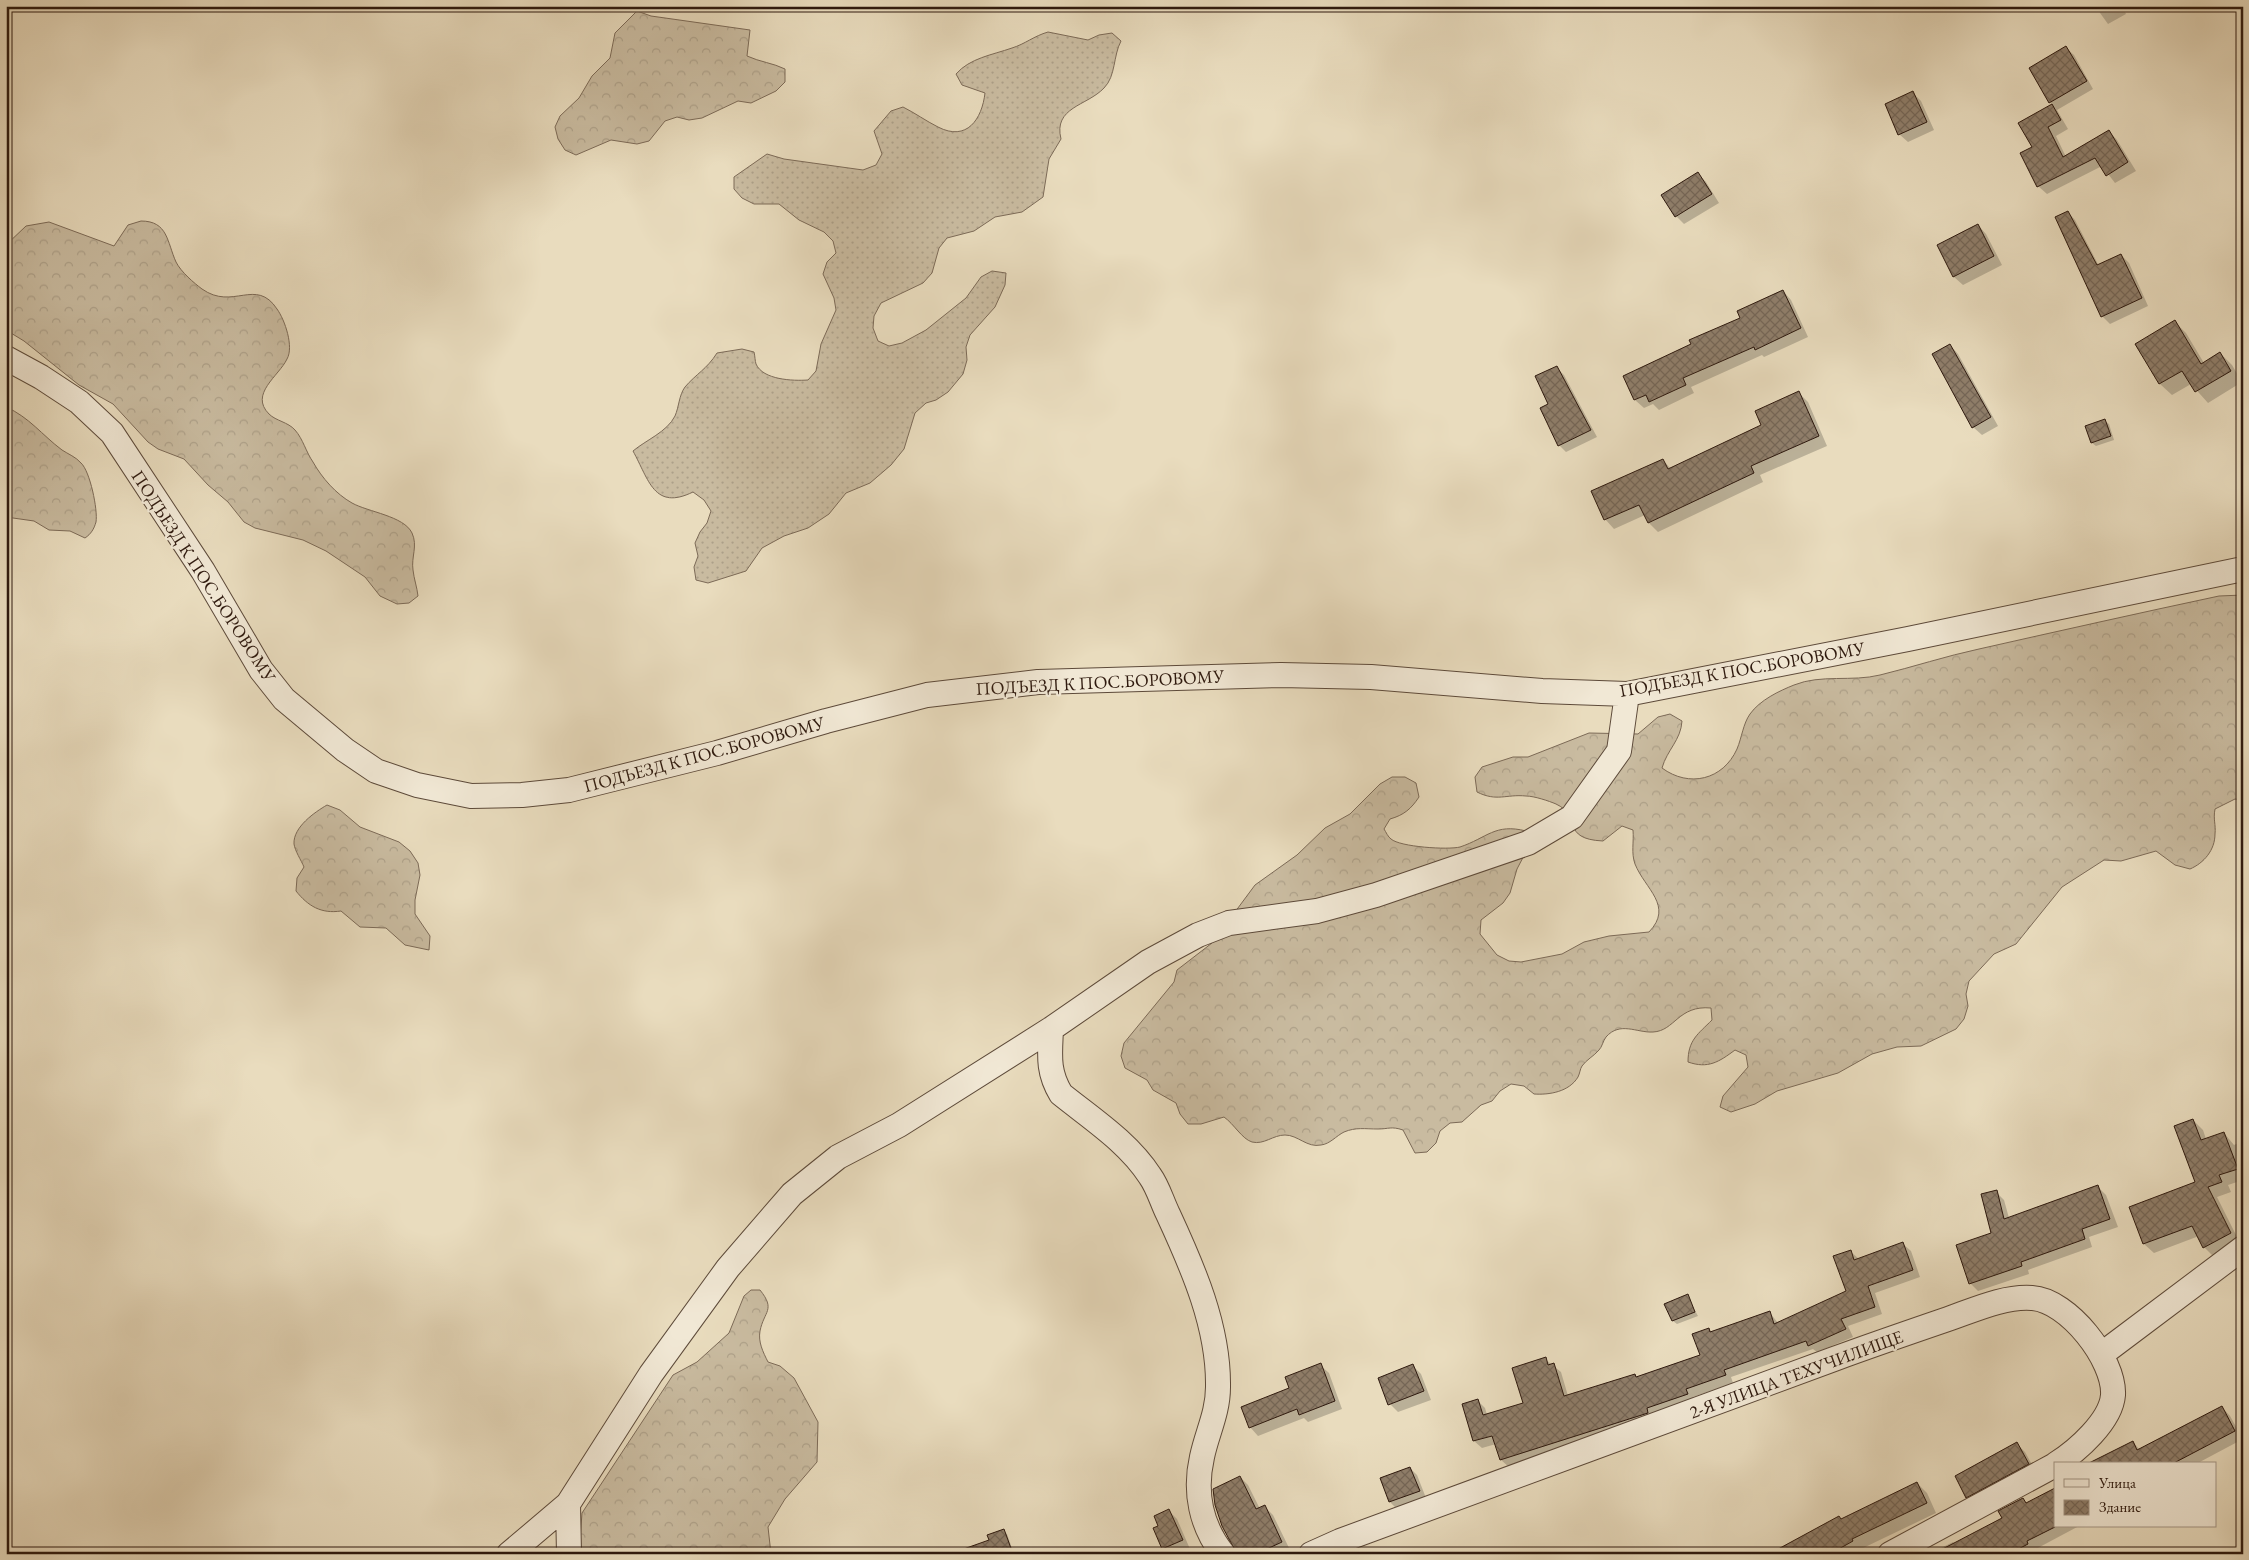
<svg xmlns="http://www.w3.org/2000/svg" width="2249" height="1560" viewBox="0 0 2249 1560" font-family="'EB Garamond',serif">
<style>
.grass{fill:url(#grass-dots);stroke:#7c6a57}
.forest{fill:url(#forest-crowns);stroke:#7c6a57}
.shadow{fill:#0003}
.building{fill:url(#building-cross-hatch);stroke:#2e190e}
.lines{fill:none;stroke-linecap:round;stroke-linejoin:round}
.minor-casing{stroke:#5d4a3a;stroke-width:26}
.minor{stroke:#f1e8d5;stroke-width:24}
.labels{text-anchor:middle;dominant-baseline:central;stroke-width:4.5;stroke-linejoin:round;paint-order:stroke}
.street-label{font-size:18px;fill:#2e190e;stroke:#f1e8d5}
</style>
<defs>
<pattern id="grass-dots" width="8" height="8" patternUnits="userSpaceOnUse" patternTransform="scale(1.25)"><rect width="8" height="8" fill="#c9bba0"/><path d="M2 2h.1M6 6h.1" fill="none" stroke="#ada089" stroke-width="1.8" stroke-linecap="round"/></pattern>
<pattern id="forest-crowns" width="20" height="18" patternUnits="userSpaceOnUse" patternTransform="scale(1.25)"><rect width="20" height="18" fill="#c9bba0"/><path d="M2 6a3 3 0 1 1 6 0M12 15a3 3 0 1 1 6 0" fill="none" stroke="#ada089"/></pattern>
<pattern id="building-cross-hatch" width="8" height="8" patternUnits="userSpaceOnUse" patternTransform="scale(1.25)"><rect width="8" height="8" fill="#8f7e6a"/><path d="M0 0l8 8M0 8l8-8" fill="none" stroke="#756656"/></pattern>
</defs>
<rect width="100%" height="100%" fill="#e9dcbe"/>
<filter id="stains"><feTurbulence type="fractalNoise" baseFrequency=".004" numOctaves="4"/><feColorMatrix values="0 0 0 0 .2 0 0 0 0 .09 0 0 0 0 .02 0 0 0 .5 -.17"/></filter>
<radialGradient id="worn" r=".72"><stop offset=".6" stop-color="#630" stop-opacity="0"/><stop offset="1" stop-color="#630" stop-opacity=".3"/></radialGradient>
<path class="grass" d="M 1048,32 L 1088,40 L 1099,35 L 1112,33 L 1121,41 C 1113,56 1116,76 1104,88 C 1087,106 1053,107 1061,139 L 1049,159 L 1043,197 L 1022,212 L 995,217 L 974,231 L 947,238 L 939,248 L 932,273 L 923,283 L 881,303 L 874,316 L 873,328 L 878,341 L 889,346 L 902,343 L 926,330 L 966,298 L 981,277 L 992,271 L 1006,273 L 1005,285 L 995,307 L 970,335 L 966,347 L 967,360 L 963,374 L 948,392 L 936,400 L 926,403 L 915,413 L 904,449 L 891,465 L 870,483 L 846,493 L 829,514 L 808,528 L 784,536 L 762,548 L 746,571 L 708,583 L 696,580 L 694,567 L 698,556 L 695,543 L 700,532 L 707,523 L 711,511 L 704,500 L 693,492 C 654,511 649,480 633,451 C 646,440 667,432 675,416 C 679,407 679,395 685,387 C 696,374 707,369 717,353 L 742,349 L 754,352 C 755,356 755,361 756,364 C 763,380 793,381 808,380 L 816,371 L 821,344 L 836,310 L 834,298 L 823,274 L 827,262 L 836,253 L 833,241 L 824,232 L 799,220 L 779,204 L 754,204 L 742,198 L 734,189 L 734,177 L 767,154 L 784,159 L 863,170 L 876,165 L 882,154 L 874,131 L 891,111 L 903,107 C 915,113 926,121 938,127 C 967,142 982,119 985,93 L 962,85 L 956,74 C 970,58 992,55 1012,48 C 1025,44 1034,36 1048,32 Z"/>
<path class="forest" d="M 637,11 L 651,16 L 750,30 L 747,56 C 760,62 773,63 785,69 L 785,82 L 776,91 L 751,103 L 738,101 L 702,118 L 689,120 L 677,117 L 665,121 L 649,141 L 637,144 L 611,140 L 576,155 L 565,150 L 558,139 L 555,127 L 560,116 L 579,98 L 592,76 L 610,58 L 615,33 Z
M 141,221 C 168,221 167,242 176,262 C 181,272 194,283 202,289 C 233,311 256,277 277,309 C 285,320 294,347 287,359 C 279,376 249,394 269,414 C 276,421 288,422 295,430 C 303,439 306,452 313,462 C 322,478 336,494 352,503 C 368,512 404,516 412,533 C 418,546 411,557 413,570 C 414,579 417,587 418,596 L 409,603 L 397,604 L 380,596 L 365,577 L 326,551 L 303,540 L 255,528 L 244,522 L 228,502 L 208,485 L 184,459 L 158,449 L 148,442 L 113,404 L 79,385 L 24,341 L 6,330 L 6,245 L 26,226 L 49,222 L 114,246 L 128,225 Z
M 6,407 C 29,417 42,435 62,450 C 68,454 76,457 81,463 C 90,471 98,510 96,522 C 94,529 91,534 85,538 L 70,531 L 49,530 L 34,521 L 6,517 Z
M 2243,595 L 2243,800 L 2235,799 L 2215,809 C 2213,820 2216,824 2215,834 C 2215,850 2204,863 2190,869 L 2175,865 L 2156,851 L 2121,861 L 2104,860 L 2062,887 L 2016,944 L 1994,954 L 1969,981 L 1966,994 L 1968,1006 L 1964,1019 L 1956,1029 L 1921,1046 L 1897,1047 L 1872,1054 L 1838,1073 L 1777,1091 L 1755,1104 L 1731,1112 L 1720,1107 L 1723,1096 L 1748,1067 L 1746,1055 L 1735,1050 C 1719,1062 1708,1069 1688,1062 C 1688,1040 1698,1034 1712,1020 L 1711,1008 C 1678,1005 1675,1031 1653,1032 C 1637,1033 1620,1021 1606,1037 C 1603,1041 1602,1047 1599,1050 C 1594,1056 1586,1060 1582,1066 C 1580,1069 1580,1073 1578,1077 C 1569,1092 1549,1095 1534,1094 L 1524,1086 L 1511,1084 L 1500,1091 L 1492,1101 L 1481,1105 L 1462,1122 L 1450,1123 L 1440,1131 L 1436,1143 L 1427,1152 L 1415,1153 L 1403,1130 C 1391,1126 1389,1129 1378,1129 C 1365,1129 1356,1127 1344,1132 C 1336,1136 1330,1144 1321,1145 C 1307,1148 1298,1135 1285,1135 C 1273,1135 1264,1145 1252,1142 C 1242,1139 1234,1124 1224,1117 L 1201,1124 L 1188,1124 L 1180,1114 L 1176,1103 L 1153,1090 L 1147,1080 L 1125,1068 L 1121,1056 L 1124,1043 L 1174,982 L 1177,970 L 1212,943 L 1255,885 L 1297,855 L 1325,828 L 1350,814 L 1380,784 L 1392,777 L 1405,777 L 1416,783 L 1419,797 C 1411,809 1404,815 1390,819 L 1384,829 C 1386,832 1388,837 1391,839 C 1400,847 1448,850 1460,847 C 1487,838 1495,823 1526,831 L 1529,846 L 1517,869 L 1510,893 L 1503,903 L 1481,920 L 1480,934 L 1497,955 L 1509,961 L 1521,962 L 1562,954 L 1584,942 L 1609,936 L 1649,932 C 1674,906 1645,889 1635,864 C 1631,853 1634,842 1633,830 L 1622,826 L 1603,841 C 1560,839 1582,816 1556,804 C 1549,801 1534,796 1526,796 C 1506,794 1497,802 1477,792 L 1475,777 L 1482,767 L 1513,757 L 1528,757 L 1589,733 L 1638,734 L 1658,717 L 1670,714 L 1682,721 C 1681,740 1667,750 1662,768 C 1689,788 1723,780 1737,749 C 1742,737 1743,724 1750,714 C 1760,700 1779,691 1794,685 C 1821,674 1852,682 1880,675 C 1913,667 1946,656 1979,649 C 2059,631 2139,613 2219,596 Z
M 327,805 L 340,810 L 360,827 L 399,842 L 410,851 L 418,863 L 420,875 L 415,900 L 415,914 L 430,936 L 429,950 L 405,945 L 386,928 L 360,927 L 341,911 C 321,914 308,906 296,891 L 297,878 L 304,867 C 301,860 295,851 294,844 C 293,827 315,812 327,805 Z
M 751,1290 L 760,1290 C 776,1310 764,1311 760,1331 C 758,1342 763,1352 768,1362 L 780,1366 L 794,1378 L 818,1422 L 817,1462 L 785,1499 L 768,1527 L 771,1554 L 579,1554 L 582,1513 L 673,1375 L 697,1362 L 729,1333 L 744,1296 Z"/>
<path class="shadow" d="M 2095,6 L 2122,6 L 2126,14 L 2108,24 Z
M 2066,48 L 2074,55 L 2093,89 L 2057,110 L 2068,129 L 2056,136 L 2066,157 L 2109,131 L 2117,140 L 2136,171 L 2115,183 L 2102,166 L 2047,194 L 2038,186 L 2034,148 L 2020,124 L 2053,105 L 2050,102 Z
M 1913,93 L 1921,101 L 1934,130 L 1908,142 L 1899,134 Z
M 1698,174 L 1706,182 L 1719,203 L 1684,224 L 1676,216 Z
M 2068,212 L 2075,220 L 2099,266 L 2121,255 L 2129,263 L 2148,306 L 2110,324 L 2102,316 Z
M 1978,225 L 1986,234 L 2002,265 L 1963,285 L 1954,277 L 1938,246 Z
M 1783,291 L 1791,300 L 1808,337 L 1764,357 L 1762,355 L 1691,387 L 1694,393 L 1659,410 L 1653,404 L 1644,408 L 1635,400 L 1624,377 L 1741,319 Z
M 2175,322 L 2186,333 L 2204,363 L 2220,353 L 2232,365 L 2242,382 L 2208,403 L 2191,384 L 2172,395 L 2160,384 L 2137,344 Z
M 1950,345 L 1958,354 L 1998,426 L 1982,435 L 1973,427 Z
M 1557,368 L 1564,375 L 1597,437 L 1566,452 L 1559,445 L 1550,405 Z
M 1799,393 L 1808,402 L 1827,446 L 1760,475 L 1763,482 L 1658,532 L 1649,523 L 1645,515 L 1614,529 L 1605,519 L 1663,460 L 1671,469 L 1762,426 Z
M 2105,421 L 2109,424 L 2114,440 L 2096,446 L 2092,443 L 2087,427 Z
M 2193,1120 L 2203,1130 L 2206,1139 L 2224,1133 L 2234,1145 L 2243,1141 L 2243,1180 L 2228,1185 L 2231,1192 L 2217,1197 L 2240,1243 L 2214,1257 L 2204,1247 L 2199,1236 L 2154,1253 L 2144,1244 L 2196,1183 Z
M 2098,1187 L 2106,1195 L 2118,1227 L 2089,1237 L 2092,1247 L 2028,1270 L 2029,1274 L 1978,1291 L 1970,1283 L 1992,1234 L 1996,1192 L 2004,1200 L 2009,1218 Z
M 1903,1244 L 1911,1251 L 1920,1277 L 1875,1293 L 1882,1314 L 1848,1326 L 1853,1337 L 1817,1352 L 1813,1349 L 1731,1377 L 1733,1383 L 1693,1397 L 1695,1402 L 1509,1467 L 1501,1460 L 1496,1444 L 1482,1448 L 1474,1441 L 1463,1404 L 1477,1400 L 1485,1408 L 1487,1415 L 1524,1404 L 1545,1359 L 1561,1372 L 1568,1396 L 1635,1375 L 1637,1378 L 1701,1356 L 1709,1329 L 1712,1332 L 1770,1313 L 1778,1323 L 1848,1292 L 1850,1251 L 1859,1259 Z
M 1687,1296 L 1698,1316 L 1677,1324 L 1673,1321 Z
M 1320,1365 L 1329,1373 L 1342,1409 L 1308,1422 L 1304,1418 L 1258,1436 L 1250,1427 L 1290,1389 Z
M 1413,1366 L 1421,1374 L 1431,1400 L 1398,1412 L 1390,1404 Z
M 2222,1407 L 2230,1416 L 2243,1439 L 2196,1464 L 2103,1464 L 2133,1442 L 2140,1450 Z
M 2016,1443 L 2025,1452 L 2036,1472 L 1975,1505 L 1967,1497 Z
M 1410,1468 L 1417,1475 L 1426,1498 L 1397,1509 L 1390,1502 L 1381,1479 Z
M 1240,1477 L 1248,1485 L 1260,1509 L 1265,1507 L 1273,1515 L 1290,1550 L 1282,1554 L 1238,1554 Z
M 1917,1483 L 1927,1493 L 1936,1513 L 1861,1549 L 1862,1551 L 1857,1554 L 1773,1554 Z
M 2055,1489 L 2055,1526 L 2079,1526 L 2034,1550 L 2036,1552 L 2032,1554 L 1931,1553 L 1953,1542 L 1955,1544 L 2003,1519 L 2023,1499 L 2027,1504 Z
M 1169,1511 L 1177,1519 L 1190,1549 L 1178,1554 L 1169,1554 L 1164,1548 L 1160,1527 Z
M 1003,1531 L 1007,1534 L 1014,1554 L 955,1554 L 991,1541 Z"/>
<path class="building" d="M 2066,46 L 2087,81 L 2049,103 L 2029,68 Z
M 1913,91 L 1927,122 L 1898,135 L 1885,104 Z
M 2052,104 L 2061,120 L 2048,127 L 2063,157 L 2109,130 L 2128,162 L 2106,176 L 2095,158 L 2037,187 L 2020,153 L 2032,147 L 2018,123 Z
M 1698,172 L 1712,194 L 1675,217 L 1661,195 Z
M 2068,211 L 2097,265 L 2121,254 L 2142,298 L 2101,317 L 2055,217 Z
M 1978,224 L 1994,256 L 1953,277 L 1937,245 Z
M 1783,290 L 1801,328 L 1755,350 L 1754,347 L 1683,378 L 1686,385 L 1649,402 L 1646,395 L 1634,400 L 1623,376 L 1691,344 L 1689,340 L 1740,318 L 1737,311 Z
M 2175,320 L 2201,364 L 2220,352 L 2231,371 L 2195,392 L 2182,371 L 2159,384 L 2135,344 Z
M 1950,344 L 1991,417 L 1972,428 L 1932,354 Z
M 1557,366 L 1591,430 L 1558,446 L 1540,408 L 1548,404 L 1535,376 Z
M 1799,391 L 1819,436 L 1751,466 L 1754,473 L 1648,523 L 1639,505 L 1604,520 L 1591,491 L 1663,459 L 1668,469 L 1761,425 L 1755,411 Z
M 2105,419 L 2111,436 L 2091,443 L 2085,426 Z
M 2193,1119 L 2201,1140 L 2224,1132 L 2238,1169 L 2219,1175 L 2222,1182 L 2208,1187 L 2231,1233 L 2203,1248 L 2192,1226 L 2143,1244 L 2129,1207 L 2195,1182 L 2174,1126 Z
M 2098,1185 L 2110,1219 L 2082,1229 L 2085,1239 L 2021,1262 L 2022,1266 L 1969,1284 L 1956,1245 L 1991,1233 L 1981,1194 L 1997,1190 L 2004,1219 Z
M 1903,1242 L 1913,1270 L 1868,1286 L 1875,1307 L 1841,1319 L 1846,1329 L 1808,1346 L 1806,1341 L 1724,1370 L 1726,1375 L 1686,1389 L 1688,1394 L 1647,1408 L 1648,1413 L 1500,1460 L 1492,1436 L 1473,1441 L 1462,1404 L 1478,1399 L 1483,1415 L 1523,1403 L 1512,1368 L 1546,1357 L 1548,1365 L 1554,1363 L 1564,1396 L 1635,1374 L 1636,1377 L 1700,1355 L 1692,1334 L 1709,1328 L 1710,1332 L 1770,1311 L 1774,1324 L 1846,1291 L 1833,1256 L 1851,1250 L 1854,1260 Z
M 1688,1294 L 1695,1312 L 1672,1321 L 1664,1304 Z
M 1321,1363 L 1335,1401 L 1299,1415 L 1297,1409 L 1249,1428 L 1241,1407 L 1289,1388 L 1285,1377 Z
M 1413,1364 L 1424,1391 L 1388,1405 L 1378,1378 Z
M 2222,1406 L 2235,1431 L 2172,1464 L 2087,1464 L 2133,1441 L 2137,1450 Z
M 2017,1442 L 2029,1464 L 1966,1498 L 1955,1476 Z
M 1410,1467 L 1420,1491 L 1389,1502 L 1380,1478 Z
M 1240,1476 L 1256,1509 L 1265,1505 L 1282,1542 L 1256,1554 L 1237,1554 L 1222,1526 L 1215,1505 L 1213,1489 Z
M 1917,1482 L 1927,1503 L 1852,1539 L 1853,1541 L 1830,1554 L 1769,1554 L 1839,1516 L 1841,1519 Z
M 2055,1488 L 2055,1527 L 2027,1541 L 2028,1544 L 2009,1554 L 1933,1554 L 2002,1518 L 1998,1511 L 2023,1498 L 2026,1503 Z
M 1169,1509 L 1183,1540 L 1162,1549 L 1153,1528 L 1158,1526 L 1154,1516 Z
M 1004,1529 L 1013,1554 L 958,1554 L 958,1551 L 989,1540 L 987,1535 Z"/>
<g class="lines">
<defs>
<path id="minor" d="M 6,358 L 41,377 L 79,402 L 112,433 L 203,571 L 261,670 L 284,699 L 345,750 L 376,771 L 417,785 L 471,796 L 522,795 L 569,790 L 717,753 L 826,721 L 927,695 L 1038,682 L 1281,675 L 1371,677 L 1542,691 L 1627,694 L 1908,639 L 2243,569
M 1051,1029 C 1050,1054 1047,1071 1061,1094 C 1092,1119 1128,1142 1150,1176 C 1158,1187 1162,1202 1168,1214 C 1193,1268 1219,1327 1218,1387 C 1218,1413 1207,1433 1202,1457 C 1194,1492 1201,1526 1223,1554
M 2102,1354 L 2243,1248
M 509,1554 L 568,1504
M 569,1554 L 568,1504 L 651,1374 L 728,1268 L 792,1194 L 838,1157 L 899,1125 L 1051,1029 L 1148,962 L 1198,935 L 1229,923 L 1317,911 L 1376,895 L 1528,843 L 1572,817 L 1619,751 L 1627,694
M 1311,1554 L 1340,1541 C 1505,1480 1669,1420 1834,1359 C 1872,1345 1910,1332 1948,1319 C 1974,1310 2004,1296 2032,1298 C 2068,1300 2115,1360 2113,1395 C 2111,1421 2077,1451 2056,1464
M 1890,1554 L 2055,1465"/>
</defs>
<use href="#minor" class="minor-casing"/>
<use href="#minor" class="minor"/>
</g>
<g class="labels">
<g class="street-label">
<text transform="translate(204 576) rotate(57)">ПОДЪЕЗД К ПОС.БОРОВОМУ</text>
<text transform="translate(1742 669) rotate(-10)">ПОДЪЕЗД К ПОС.БОРОВОМУ</text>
<text transform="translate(1100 682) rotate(-3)">ПОДЪЕЗД К ПОС.БОРОВОМУ</text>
<text transform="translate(704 754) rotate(-15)">ПОДЪЕЗД К ПОС.БОРОВОМУ</text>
<text transform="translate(1796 1374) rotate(-20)">2-Я УЛИЦА ТЕХУЧИЛИЩЕ</text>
</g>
</g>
<rect width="2249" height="1560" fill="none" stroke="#e9dcbe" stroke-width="25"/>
<rect x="8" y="8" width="2234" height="1545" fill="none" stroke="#2e190e" stroke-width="2.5"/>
<rect x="12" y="12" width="2224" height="1535" fill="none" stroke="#2e190e"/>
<rect x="2054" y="1462" width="162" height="65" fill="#f1e8d5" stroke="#a39585"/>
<rect x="2064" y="1479" width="25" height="8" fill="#f1e8d5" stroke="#a39585"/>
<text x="2099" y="1488" font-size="15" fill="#2e190e">Улица</text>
<rect x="2064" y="1500" width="25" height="15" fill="url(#building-cross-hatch)" stroke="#a39585"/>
<text x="2099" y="1512" font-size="15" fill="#2e190e">Здание</text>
<rect width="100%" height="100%" filter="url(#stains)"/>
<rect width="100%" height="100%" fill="url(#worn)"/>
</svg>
